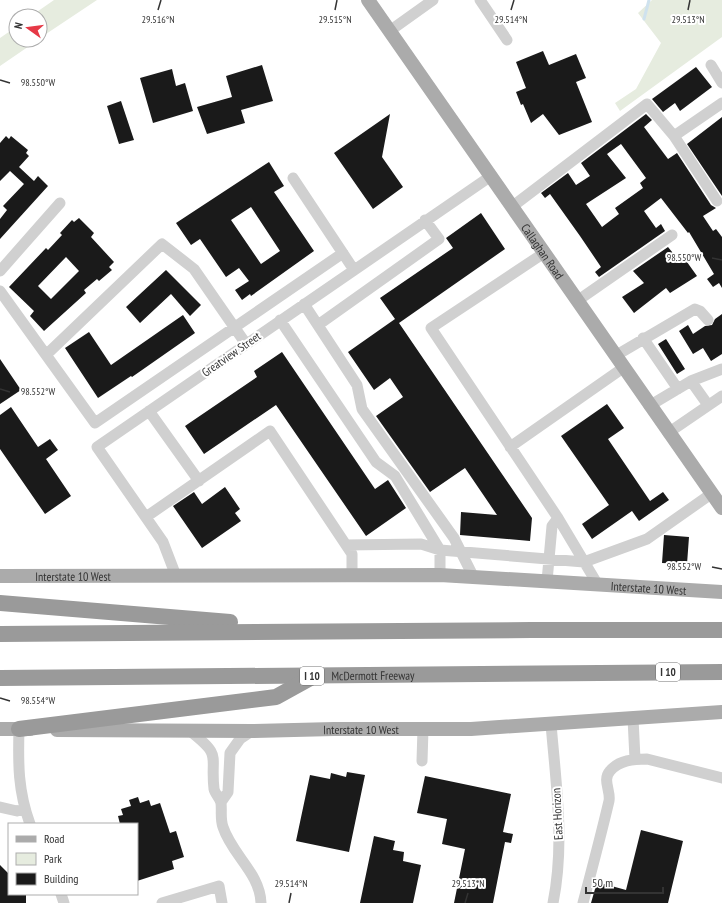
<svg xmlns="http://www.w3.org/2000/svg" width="722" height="903" viewBox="0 0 722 903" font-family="'PT Sans Narrow',sans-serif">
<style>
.green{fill:#e6ecdf}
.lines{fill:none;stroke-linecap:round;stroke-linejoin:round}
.stream{stroke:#cfe2ee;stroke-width:3}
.building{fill:#1a1a1a;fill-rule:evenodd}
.minor{stroke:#d0d0d0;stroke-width:11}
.major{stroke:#ababab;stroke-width:14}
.highway{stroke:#9a9a9a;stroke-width:16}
.ticks{fill:none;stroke:#333;stroke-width:1.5}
.labels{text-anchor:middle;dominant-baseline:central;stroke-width:4;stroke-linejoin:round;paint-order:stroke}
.shield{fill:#fff;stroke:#707070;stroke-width:1}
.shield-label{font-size:11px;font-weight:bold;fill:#333}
.street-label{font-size:12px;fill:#333;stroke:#fff}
.ticks-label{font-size:10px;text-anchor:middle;fill:#333;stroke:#fff;stroke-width:4;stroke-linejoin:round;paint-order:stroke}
</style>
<rect width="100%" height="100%" fill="#fff"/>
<path class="green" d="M 54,0 L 97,0 L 40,38 L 40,16 L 31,16 Z
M 652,0 L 722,0 L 722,37 L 620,111 L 615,103 L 636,89 L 661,43 L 638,13 Z
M 16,27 L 16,40 L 38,40 L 0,66 L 0,38 Z"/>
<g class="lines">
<path class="stream" d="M 644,19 L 649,0"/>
</g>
<path class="building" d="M 543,51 L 549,65 L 576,54 L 586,78 L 576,82 L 592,122 L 559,135 L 543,114 L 531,123 L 523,104 L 521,105 L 516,92 L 526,88 L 516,62 Z
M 262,65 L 273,101 L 241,110 L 245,123 L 207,134 L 197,107 L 232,97 L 226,76 Z
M 696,67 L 712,87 L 680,111 L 675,103 L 663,112 L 652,99 Z
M 172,69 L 176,86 L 185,83 L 193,111 L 153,123 L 140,78 Z
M 121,101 L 134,140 L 119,144 L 107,106 Z
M 390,114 L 382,157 L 403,187 L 373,209 L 334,153 Z
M 646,114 L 652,120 L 644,127 L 668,159 L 677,153 L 711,205 L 716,208 L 703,216 L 713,231 L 716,229 L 722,237 L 722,288 L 719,283 L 713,287 L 707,279 L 714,274 L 689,232 L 688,233 L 661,198 L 644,211 L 656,228 L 661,224 L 665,231 L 599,277 L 595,272 L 601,267 L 580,236 L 550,194 L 545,198 L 541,193 L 568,173 L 576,185 L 590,176 L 581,163 ZM 621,144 L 646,178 L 640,183 L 643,188 L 615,208 L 619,214 L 602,227 L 586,204 L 626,178 L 607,154 Z
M 722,117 L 722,196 L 687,144 Z
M 6,136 L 9,139 L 11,136 L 28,150 L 26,153 L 29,156 L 19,167 L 34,181 L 38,176 L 48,186 L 0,239 L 0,219 L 7,210 L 3,206 L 24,184 L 10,171 L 0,181 L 0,143 Z
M 269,162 L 284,186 L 274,192 L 314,251 L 251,296 L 250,294 L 242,300 L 235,290 L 249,281 L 239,268 L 226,277 L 200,239 L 191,245 L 176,223 ZM 251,207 L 280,251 L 261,264 L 231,220 Z
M 481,213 L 505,249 L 399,323 L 532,518 L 530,541 L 460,535 L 461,512 L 497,515 L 465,468 L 430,492 L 376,416 L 403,397 L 390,378 L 374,390 L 348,352 L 395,319 L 380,298 L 453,248 L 446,238 Z
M 79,218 L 94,233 L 91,237 L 114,262 L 109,267 L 112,270 L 99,281 L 97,279 L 84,290 L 86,293 L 44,331 L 30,316 L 34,311 L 9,287 L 46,248 L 48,250 L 62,235 L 60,233 L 72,220 L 74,222 ZM 66,257 L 79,271 L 51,299 L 38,286 Z
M 668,247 L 677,258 L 682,255 L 697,276 L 670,293 L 666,288 L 634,313 L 622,297 L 644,283 L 633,271 Z
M 166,270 L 201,305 L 190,316 L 171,294 L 140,323 L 126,307 Z
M 722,314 L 722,354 L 711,361 L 703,348 L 693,354 L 679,331 L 688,325 L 693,334 L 705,326 L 712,325 L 715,319 Z
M 183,315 L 195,333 L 132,377 L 131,376 L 98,398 L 65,348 L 89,332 L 111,365 Z
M 666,339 L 685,369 L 677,374 L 658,344 Z
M 282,352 L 375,489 L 388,480 L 406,508 L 366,536 L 276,405 L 204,454 L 185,426 L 257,377 L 254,371 Z
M 0,359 L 21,390 L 0,404 Z
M 607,404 L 624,428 L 608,439 L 650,501 L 663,492 L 669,500 L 639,521 L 632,511 L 592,539 L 582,524 L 609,505 L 561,436 Z
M 11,407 L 38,447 L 50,439 L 58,450 L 46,459 L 71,496 L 45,514 L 0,449 L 0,415 Z
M 225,487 L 240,509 L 235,513 L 241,521 L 202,548 L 173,506 L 194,492 L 202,504 Z
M 664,535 L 689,537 L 687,564 L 662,563 Z
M 347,772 L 365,775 L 349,852 L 296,841 L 310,775 L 330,779 L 331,773 L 346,777 Z
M 425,776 L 511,794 L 503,832 L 513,834 L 511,843 L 505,842 L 493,903 L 454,903 L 465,849 L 442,844 L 447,819 L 417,813 Z
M 138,797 L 140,803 L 149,800 L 151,806 L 160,803 L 170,833 L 176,831 L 184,857 L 172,861 L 174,869 L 137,881 L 137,824 L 120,824 L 118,816 L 123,815 L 121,809 L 131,806 L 129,800 Z
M 641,830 L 683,841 L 668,903 L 591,903 L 597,882 L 626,890 Z
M 374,836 L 395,841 L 393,850 L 404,852 L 403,861 L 421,865 L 413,903 L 360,903 Z
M 0,865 L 9,874 L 9,894 L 26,894 L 26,903 L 0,903 Z"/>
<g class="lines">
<path class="minor" d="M 480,0 L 507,40
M 391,30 L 433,0
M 711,65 L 722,83
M 293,178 L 354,270
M 717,201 L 674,136 L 722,103
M 513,206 L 647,104 L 674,136
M 544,253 L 431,328 L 558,518 L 598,585
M 0,271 L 60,203
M 0,291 L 95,423 L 343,253
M 577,301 L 672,235
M 304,304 L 357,385 L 362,409 L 454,538 L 473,576
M 280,320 L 376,462 L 395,476 L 440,550 L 440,575
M 318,325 L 439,239 L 425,220
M 643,338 L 678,389
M 46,355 L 162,244 L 194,269 L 246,344
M 615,356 L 695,309 L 700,311 L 708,320
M 691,381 L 708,405
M 649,406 L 691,381 L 722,369
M 149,411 L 199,481
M 668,433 L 722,396
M 510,447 L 623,368
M 146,517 L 270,431 L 352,554 L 352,575
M 346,545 L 421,544 L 440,550 L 584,562 L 647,539 L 711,494
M 176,576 L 163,542 L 97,447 L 491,176
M 547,581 L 552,526 L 558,518
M 633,718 L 635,759
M 551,724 C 556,784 565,844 553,903
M 19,729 C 18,764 18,791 30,824
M 190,731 C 223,757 210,754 214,789 C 215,794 220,798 221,803 C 222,811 220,819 223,827 C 232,855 260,873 261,903
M 422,761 L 423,729
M 221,802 L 228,792 L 230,753 L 240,739 L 252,731
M 0,807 L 17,811 L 25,809
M 61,894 L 64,903
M 162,903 L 219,886 L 222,903
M 583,903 C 592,869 601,835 609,801 C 611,791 602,780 610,771 C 619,760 634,759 647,759 L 722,778"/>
<g class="major">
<path id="s1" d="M 368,0 L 722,508"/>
<path id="s2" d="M 0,576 L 440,575 L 722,592"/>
<path d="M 0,729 L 30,729"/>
<path id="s3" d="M 57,730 L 252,731 L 334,729 L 471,729 L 722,712"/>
</g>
<g class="highway">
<path d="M 0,603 L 230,622"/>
<path d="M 0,634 L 531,630 L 722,630"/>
<path id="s4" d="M 0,678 L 722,672"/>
<path d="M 19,729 L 276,697 L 314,676"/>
</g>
</g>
<path class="ticks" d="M 158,10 L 161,0M 335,10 L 337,0M 511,10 L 514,0M 688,10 L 690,0M 0,80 L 10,83M 712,258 L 722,260M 0,389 L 10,392M 712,567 L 722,569M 0,698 L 10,701M 289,903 L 291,893M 465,903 L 468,893"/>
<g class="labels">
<g class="shield">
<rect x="656" y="663" width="24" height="18" rx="3"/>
<rect x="300" y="667" width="24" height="18" rx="3"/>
</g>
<g class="shield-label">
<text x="668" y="672">I 10</text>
<text x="312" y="676">I 10</text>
</g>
<g class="street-label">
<text stroke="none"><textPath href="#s1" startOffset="306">Callaghan Road</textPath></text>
<text transform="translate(231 354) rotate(-35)">Greatview Street</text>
<text stroke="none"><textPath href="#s2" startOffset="73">Interstate 10 West</textPath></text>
<text stroke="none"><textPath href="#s2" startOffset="649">Interstate 10 West</textPath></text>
<text stroke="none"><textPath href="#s4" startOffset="373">McDermott Freeway</textPath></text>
<text stroke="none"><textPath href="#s3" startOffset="304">Interstate 10 West</textPath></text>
<text transform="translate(557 814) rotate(-93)">East Horizon</text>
</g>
</g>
<g class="ticks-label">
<text x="158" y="23">29.516°N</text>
<text x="335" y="23">29.515°N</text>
<text x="511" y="23">29.514°N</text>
<text x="688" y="23">29.513°N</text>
<text x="38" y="86">98.550°W</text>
<text x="684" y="261">98.550°W</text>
<text x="38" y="395">98.552°W</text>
<text x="684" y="570">98.552°W</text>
<text x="38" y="704">98.554°W</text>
<text x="291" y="887">29.514°N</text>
<text x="468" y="887">29.513°N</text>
</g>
<rect x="8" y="823" width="130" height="72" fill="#ffffff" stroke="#adadad"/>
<rect x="16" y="836" width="20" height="6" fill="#ababab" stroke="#adadad"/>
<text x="44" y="843" font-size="12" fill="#333333">Road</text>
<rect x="16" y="853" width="20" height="12" fill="#e6ecdf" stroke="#adadad"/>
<text x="44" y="863" font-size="12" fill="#333333">Park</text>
<rect x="16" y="873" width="20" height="12" fill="#1a1a1a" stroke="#adadad"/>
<text x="44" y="883" font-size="12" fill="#333333">Building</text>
<g transform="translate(28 28) rotate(284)"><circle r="19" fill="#ffffff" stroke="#adadad"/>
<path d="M0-3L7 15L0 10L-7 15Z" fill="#e63946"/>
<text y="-6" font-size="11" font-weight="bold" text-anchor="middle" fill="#333333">N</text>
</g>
<path d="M586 887v6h77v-6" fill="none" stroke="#333333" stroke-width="2"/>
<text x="592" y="887" font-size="12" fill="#333333" stroke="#ffffff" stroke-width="3" paint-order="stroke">50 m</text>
</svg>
